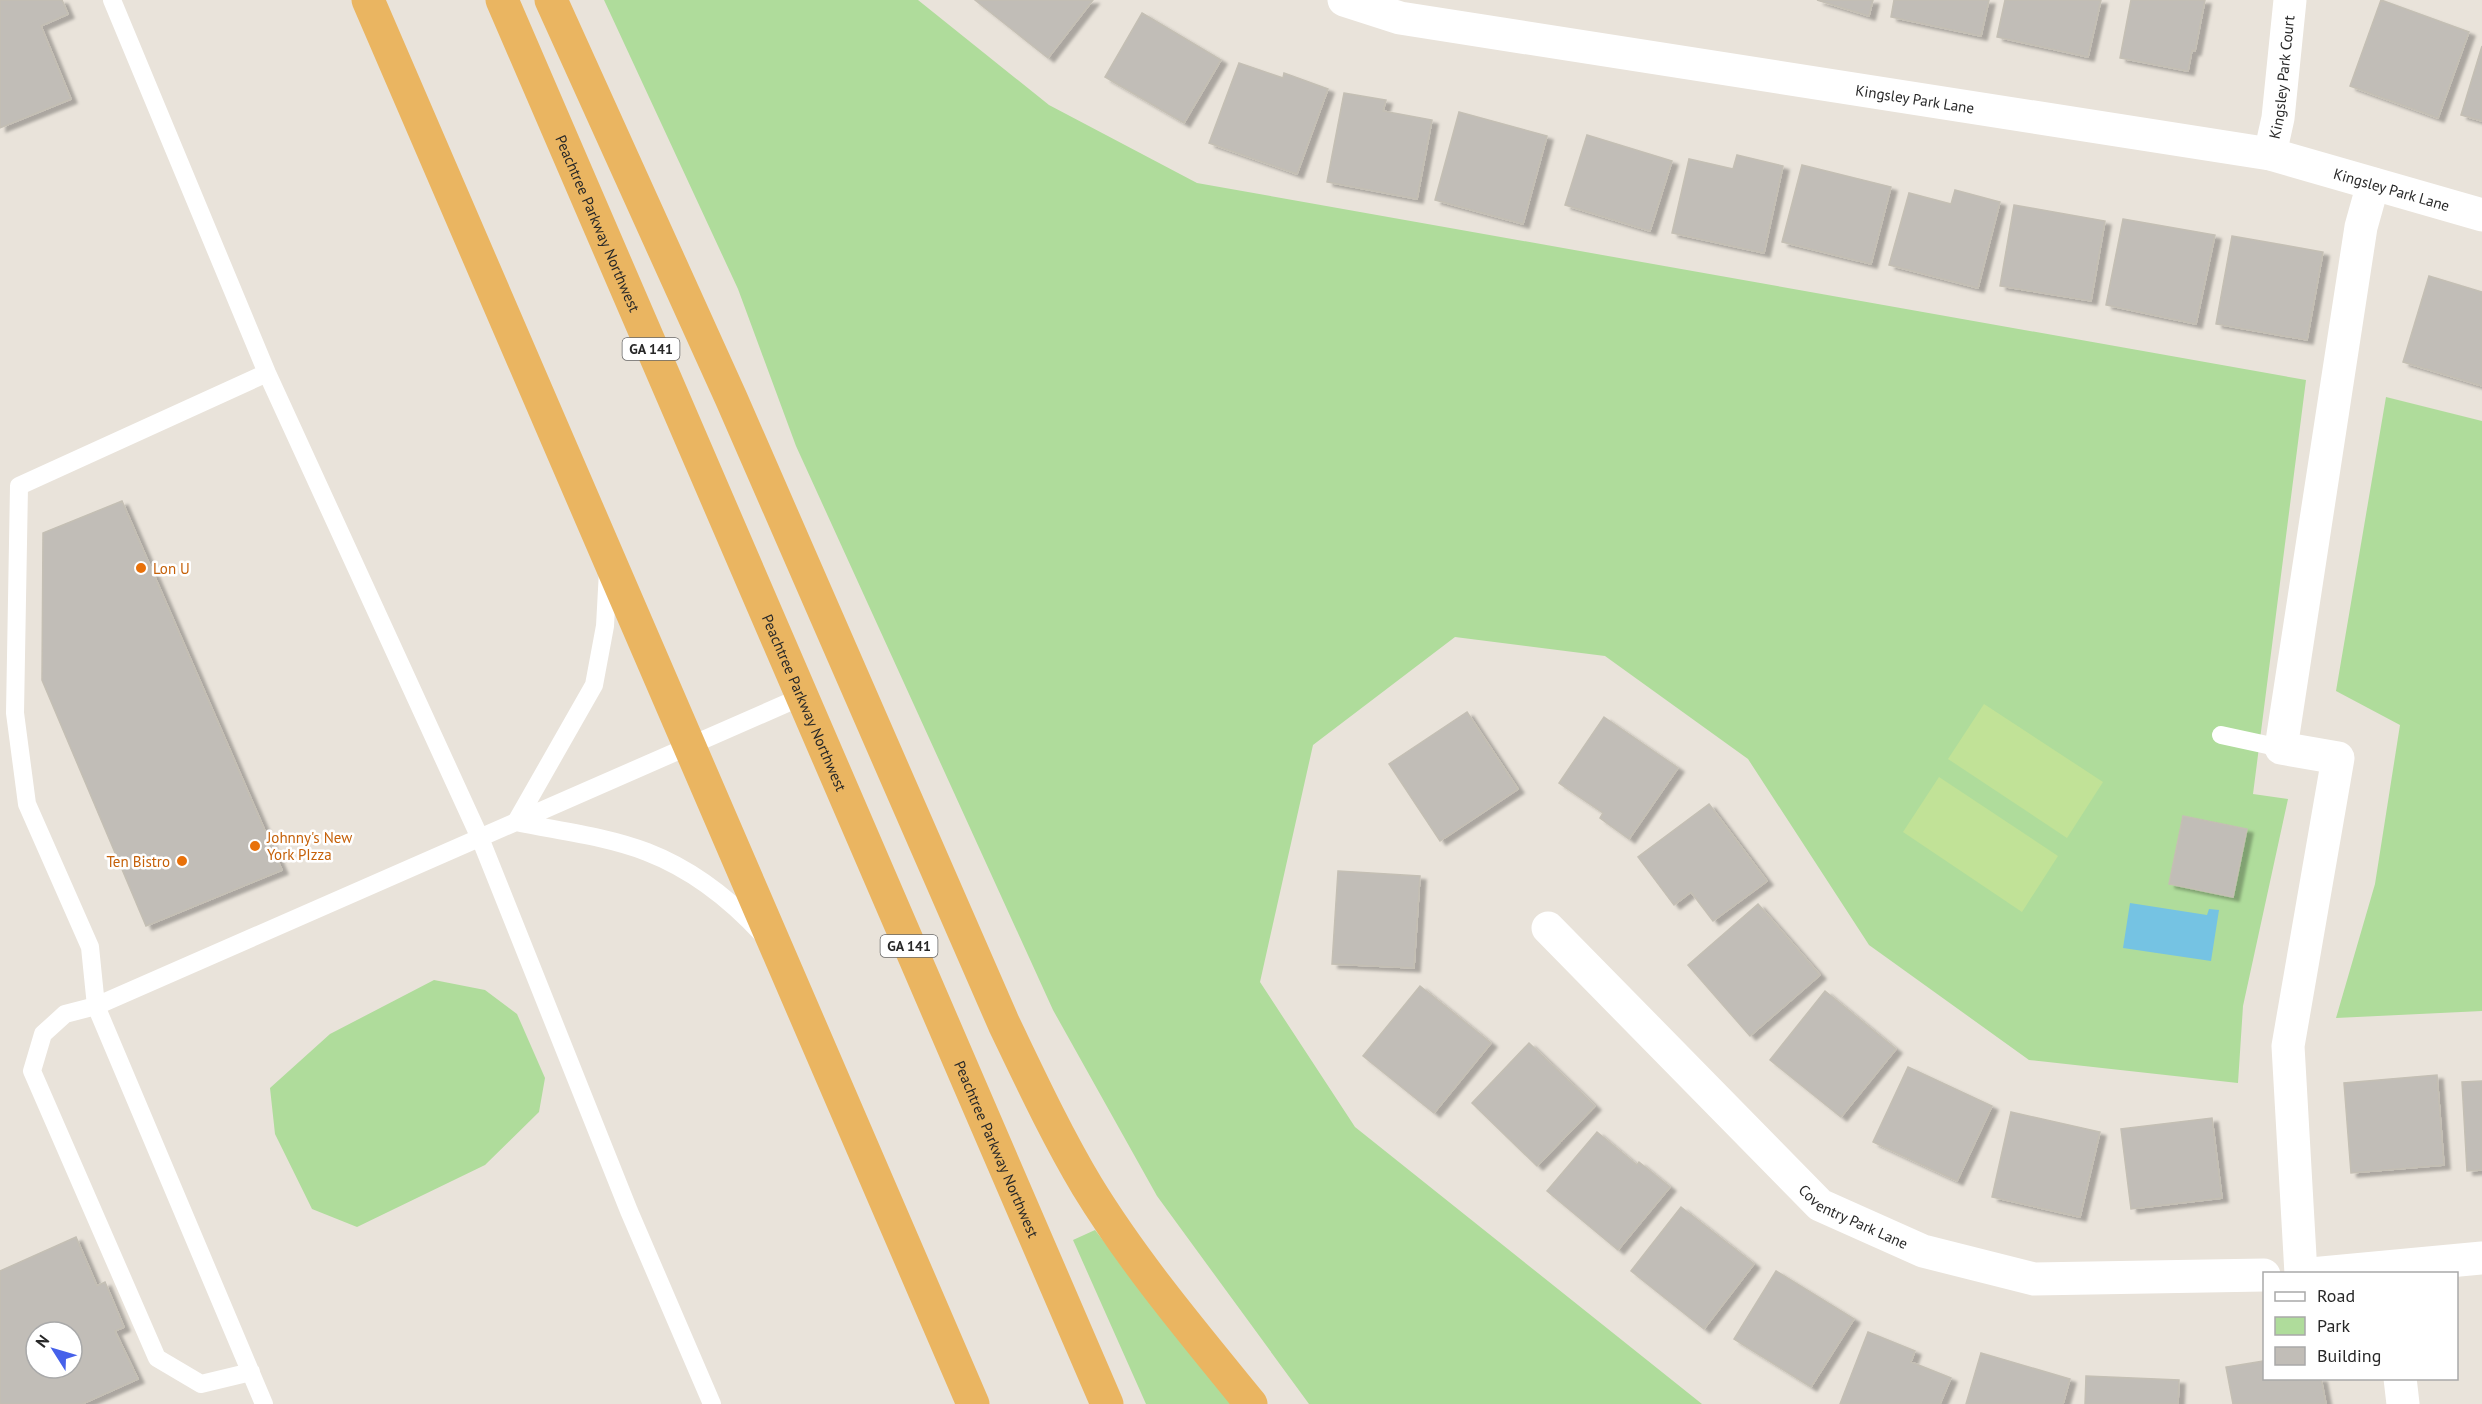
<svg xmlns="http://www.w3.org/2000/svg" width="2482" height="1404" viewBox="0 0 2482 1404" font-family="'PT Sans',sans-serif">
<style>
.green{fill:#afdc9b}
.pitch{fill:#c1e297}
.water{fill:#75c3e3}
.building{fill:#c1bdb7;stroke:#c4bfb4;stroke-width:1.5;fill-rule:evenodd;filter:url(#shadow)}
.lines{fill:none;stroke-linecap:round;stroke-linejoin:round}
.service{stroke:#fff;stroke-width:18}
.minor{stroke:#fff;stroke-width:33}
.trunk{stroke:#eab561;stroke-width:33}
.food-dot{fill:#e8710a;stroke:#fff;stroke-width:2}
.labels{text-anchor:middle;dominant-baseline:central;stroke-width:5;stroke-linejoin:round;paint-order:stroke}
.shield{fill:#fff;stroke:#686868;stroke-width:1.5}
.shield-label{font-size:14px;font-weight:bold;fill:#282828}
.street-label{font-size:15px;fill:#282828;stroke:#fff}
.food-label{font-size:15px;fill:#c56008;stroke:#fff;text-anchor:start}
</style>
<defs>
<filter id="shadow"><feDropShadow dx="6" dy="4" stdDeviation="1.5" flood-color="#0004"/></filter>
</defs>
<rect width="100%" height="100%" fill="#e9e3da"/>
<path class="green" d="M 604,0 L 918,0 L 1049,105 L 1197,183 L 2306,380 L 2253,794 L 2288,799 L 2243,1006 L 2238,1083 L 2029,1060 L 1869,945 L 1748,759 L 1605,656 L 1455,637 L 1313,745 L 1260,982 L 1355,1127 L 1702,1404 L 1309,1404 L 1157,1196 L 1053,1010 L 796,446 L 738,289 Z
M 2386,397 L 2482,421 L 2482,1011 L 2336,1018 L 2375,884 L 2400,725 L 2336,691 Z
M 434,980 L 485,990 L 517,1014 L 545,1078 L 539,1112 L 485,1165 L 357,1227 L 312,1209 L 275,1134 L 270,1088 L 330,1034 Z
M 1095,1230 L 1231,1404 L 1146,1404 L 1073,1240 Z"/>
<path class="pitch" d="M 1984,704 L 2103,782 L 2067,838 L 1948,759 Z
M 1939,777 L 2058,856 L 2022,912 L 1903,832 Z"/>
<path class="water" d="M 2130,903 L 2207,915 L 2209,909 L 2219,910 L 2211,961 L 2123,948 Z"/>
<path class="building" d="M 0,0 L 62,0 L 68,14 L 41,26 L 71,99 L 0,128 Z
M 975,0 L 1093,0 L 1048,58 Z
M 1817,0 L 1873,0 L 1869,16 Z
M 1894,0 L 1989,0 L 1981,36 L 1891,17 Z
M 2005,0 L 2101,0 L 2088,57 L 1997,37 Z
M 2131,0 L 2205,0 L 2195,51 L 2192,50 L 2188,71 L 2120,58 Z
M 2381,0 L 2469,32 L 2438,118 L 2350,86 Z
M 1142,13 L 1221,60 L 1184,123 L 1105,77 Z
M 2482,46 L 2482,121 L 2461,115 Z
M 1239,63 L 1283,78 L 1284,73 L 1328,89 L 1297,174 L 1209,143 Z
M 1344,93 L 1386,100 L 1383,111 L 1432,120 L 1417,199 L 1327,182 Z
M 1459,112 L 1547,136 L 1523,224 L 1435,200 Z
M 1587,135 L 1672,161 L 1650,231 L 1565,205 Z
M 1737,155 L 1783,166 L 1764,253 L 1672,233 L 1689,159 L 1733,169 Z
M 1802,165 L 1891,187 L 1871,264 L 1782,242 Z
M 1955,190 L 2000,202 L 1978,288 L 1889,265 L 1909,193 L 1951,204 Z
M 2014,205 L 2105,221 L 2091,301 L 2000,286 Z
M 2123,219 L 2215,235 L 2196,324 L 2106,305 Z
M 2232,236 L 2323,252 L 2307,340 L 2216,324 Z
M 2429,276 L 2482,292 L 2482,386 L 2403,362 Z
M 122,501 L 282,870 L 146,926 L 42,680 L 43,533 Z
M 1467,712 L 1518,789 L 1440,841 L 1389,764 Z
M 1604,717 L 1678,768 L 1629,839 L 1600,818 L 1603,813 L 1559,783 Z
M 1709,804 L 1767,881 L 1713,921 L 1691,892 L 1674,905 L 1638,857 Z
M 2183,816 L 2247,829 L 2233,897 L 2169,884 Z
M 1338,871 L 1420,876 L 1414,968 L 1332,964 Z
M 1758,904 L 1820,975 L 1750,1036 L 1688,965 Z
M 1420,986 L 1491,1043 L 1434,1113 L 1363,1056 Z
M 1825,991 L 1896,1049 L 1841,1117 L 1770,1060 Z
M 1529,1043 L 1595,1106 L 1537,1166 L 1472,1103 Z
M 1908,1067 L 1992,1106 L 1957,1181 L 1873,1142 Z
M 2437,1075 L 2444,1165 L 2351,1173 L 2344,1083 Z
M 2482,1081 L 2482,1170 L 2467,1171 L 2462,1082 Z
M 2011,1112 L 2100,1132 L 2080,1217 L 1992,1197 Z
M 2212,1118 L 2222,1198 L 2131,1209 L 2121,1129 Z
M 1597,1132 L 1637,1165 L 1639,1162 L 1670,1187 L 1618,1250 L 1547,1191 Z
M 1681,1207 L 1754,1264 L 1704,1329 L 1631,1271 Z
M 76,1237 L 97,1286 L 105,1282 L 124,1327 L 115,1331 L 138,1379 L 82,1404 L 0,1404 L 0,1271 ZM 36,1332 L 72,1332 L 72,1368 L 36,1368 Z
M 1776,1271 L 1854,1319 L 1811,1387 L 1734,1339 Z
M 1868,1332 L 1915,1351 L 1911,1362 L 1951,1378 L 1940,1404 L 1840,1404 Z
M 1981,1353 L 2070,1379 L 2063,1404 L 1966,1404 Z
M 2264,1361 L 2264,1378 L 2321,1378 L 2326,1404 L 2233,1404 L 2226,1367 Z
M 2086,1376 L 2179,1380 L 2178,1404 L 2085,1404 Z"/>
<g class="lines">
<path class="service" d="M 112,0 L 267,373 L 480,838 L 629,1211 L 712,1404
M 608,571 L 605,626 L 594,685 L 516,822 C 559,831 605,836 647,852 C 691,869 731,900 763,935
M 2221,735 L 2281,748
M 251,1372 L 201,1384 L 157,1358 L 32,1071 L 43,1034 L 65,1014 L 96,1006 L 801,697
M 264,1404 L 96,1006 L 90,947 L 27,804 L 15,713 L 19,486 L 267,373"/>
<g class="minor">
<path id="s1" d="M 1344,0 L 1400,18 L 2270,154 L 2482,215"/>
<path id="s2" d="M 2270,154 L 2278,118 L 2290,0"/>
<path id="s3" d="M 1548,928 L 1820,1205 L 1923,1251 L 2034,1279 L 2264,1275"/>
<path d="M 2301,1274 L 2288,1046 L 2338,758 L 2281,748 L 2361,227 L 2373,184"/>
<path d="M 2311,1274 L 2482,1258"/>
<path d="M 2400,1378 L 2403,1404"/>
</g>
<g class="trunk">
<path d="M 368,0 L 973,1404"/>
<path id="s4" d="M 502,0 L 1107,1404"/>
<path d="M 551,0 L 731,398 L 1004,1024 C 1030,1078 1056,1134 1087,1186 C 1134,1263 1194,1334 1251,1404"/>
</g>
</g>
<g class="food-dot">
<circle cx="141" cy="568" r="6"/>
<circle cx="255" cy="846" r="6"/>
<circle cx="182" cy="861" r="6"/>
</g>
<g class="labels">
<g class="shield">
<rect x="622.5" y="338" width="57" height="22" rx="4.5"/>
<rect x="880.5" y="935" width="57" height="22" rx="4.5"/>
</g>
<g class="shield-label">
<text x="651" y="349">GA 141</text>
<text x="909" y="946">GA 141</text>
</g>
<g class="street-label">
<text stroke="none"><textPath href="#s2" startOffset="78">Kingsley Park Court</textPath></text>
<text stroke="none"><textPath href="#s1" startOffset="580">Kingsley Park Lane</textPath></text>
<text stroke="none"><textPath href="#s1" startOffset="1066">Kingsley Park Lane</textPath></text>
<text stroke="none"><textPath href="#s4" startOffset="243">Peachtree Parkway Northwest</textPath></text>
<text stroke="none"><textPath href="#s4" startOffset="765">Peachtree Parkway Northwest</textPath></text>
<text stroke="none"><textPath href="#s4" startOffset="1251">Peachtree Parkway Northwest</textPath></text>
<text stroke="none"><textPath href="#s3" startOffset="423">Coventry Park Lane</textPath></text>
</g>
<g class="food-label">
<text x="153" y="568">Lon U</text>
<text x="267" y="837">Johnny's New<tspan x="267" dy="17">York PIzza</tspan></text>
<text x="170" y="861" text-anchor="end">Ten Bistro</text>
</g>
</g>
<rect x="2263" y="1272" width="195" height="108" fill="#ffffff" stroke="#a9a9a9" stroke-width="1.5"/>
<rect x="2275" y="1292" width="30" height="9" fill="#ffffff" stroke="#a9a9a9" stroke-width="1.5"/>
<text x="2317" y="1302" font-size="18" fill="#282828">Road</text>
<rect x="2275" y="1317" width="30" height="18" fill="#afdc9b" stroke="#a9a9a9" stroke-width="1.5"/>
<text x="2317" y="1332" font-size="18" fill="#282828">Park</text>
<rect x="2275" y="1347" width="30" height="18" fill="#c1bdb7" stroke="#a9a9a9" stroke-width="1.5"/>
<text x="2317" y="1362" font-size="18" fill="#282828">Building</text>
<g transform="translate(54 1350) rotate(307)"><circle r="28" fill="#ffffff" stroke="#a9a9a9" stroke-width="1.5"/>
<path d="M0-4.5L10 22L0 15L-10 22Z" fill="#4661ea"/>
<text y="-9" font-size="16" font-weight="bold" text-anchor="middle" fill="#282828">N</text>
</g>
</svg>
